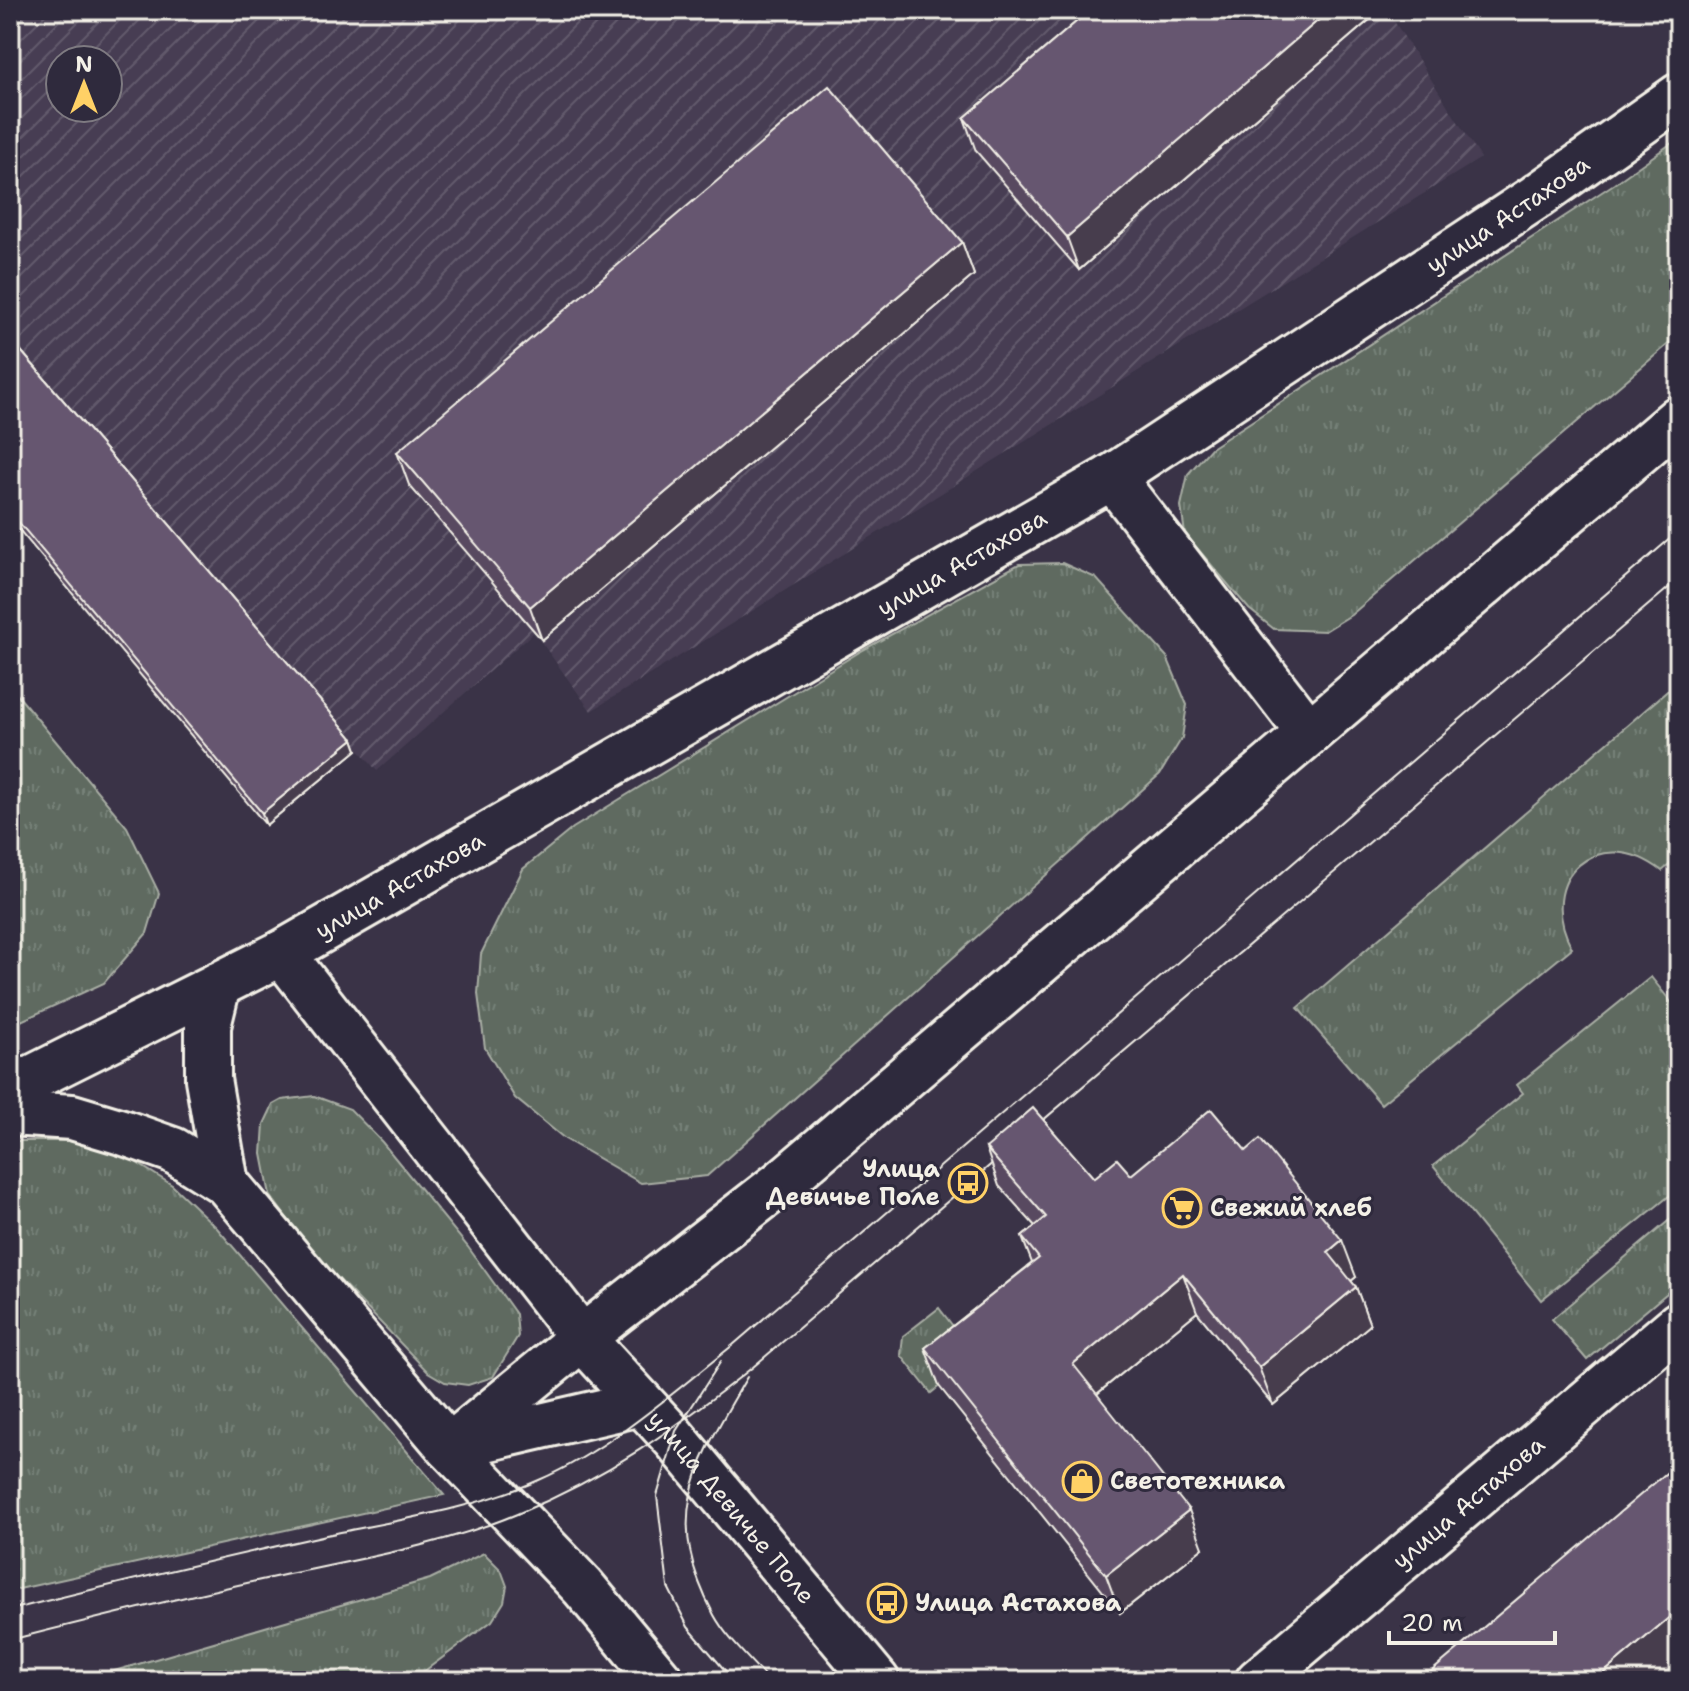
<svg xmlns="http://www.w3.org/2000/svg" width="1689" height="1691" viewBox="0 0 1689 1691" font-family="'Shantell Sans',sans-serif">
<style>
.industrial{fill:url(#industrial-furrows);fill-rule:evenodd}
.grass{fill:url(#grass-tufts);stroke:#a9aea4;stroke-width:2}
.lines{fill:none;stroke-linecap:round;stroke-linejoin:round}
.secondary-casing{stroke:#f4f1e8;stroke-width:50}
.secondary{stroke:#2f2a3d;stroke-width:44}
.tram{stroke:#f4f1e8;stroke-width:2}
.wall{fill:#584a60;stroke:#f4f1e8;stroke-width:2}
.shaded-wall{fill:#473c4e;stroke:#f4f1e8;stroke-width:2}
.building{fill:#665670;stroke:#f4f1e8;stroke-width:2}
.labels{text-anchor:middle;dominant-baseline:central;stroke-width:6;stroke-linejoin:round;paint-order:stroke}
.street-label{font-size:24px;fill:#f4f1e8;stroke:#2f2a3d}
.poi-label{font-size:24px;font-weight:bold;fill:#f4f1e8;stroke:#2f2a3d;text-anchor:start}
</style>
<defs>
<pattern id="industrial-furrows" width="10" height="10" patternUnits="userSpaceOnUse" patternTransform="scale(2)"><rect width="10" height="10" fill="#473e53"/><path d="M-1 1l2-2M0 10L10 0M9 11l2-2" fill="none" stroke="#625a6c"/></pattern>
<pattern id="grass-tufts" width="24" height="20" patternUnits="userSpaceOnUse" patternTransform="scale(2)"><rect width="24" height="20" fill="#5e6b61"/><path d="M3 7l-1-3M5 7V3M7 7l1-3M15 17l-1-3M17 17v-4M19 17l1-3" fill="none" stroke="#768178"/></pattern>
</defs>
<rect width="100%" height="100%" fill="#3a3347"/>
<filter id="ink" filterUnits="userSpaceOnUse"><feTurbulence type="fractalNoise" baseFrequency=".0125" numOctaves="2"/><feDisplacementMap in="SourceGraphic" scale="16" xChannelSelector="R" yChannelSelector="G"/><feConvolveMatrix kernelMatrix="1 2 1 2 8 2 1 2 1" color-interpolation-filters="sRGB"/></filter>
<g filter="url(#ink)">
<path class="industrial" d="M 10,10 L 1387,10 L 1481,158 L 591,711 L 534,632 L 377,771 L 10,345 ZM 60,60 L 108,60 L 108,108 L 60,108 Z"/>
<path class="grass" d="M 1679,138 L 1679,335 L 1351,615 L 1325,631 L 1274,629 L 1249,609 L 1185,534 L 1181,506 L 1188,474 L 1211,448 L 1614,184 Z
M 1062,563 L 1096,578 L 1167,657 L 1187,705 L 1182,738 L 1160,774 L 707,1176 L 641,1183 L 565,1139 L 515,1098 L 485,1048 L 478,994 L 481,954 L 523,869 L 573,828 L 861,651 L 1019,564 Z
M 1679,681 L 1679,857 L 1662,871 C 1599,822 1534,878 1572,948 L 1381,1104 L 1298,1008 Z
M 10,686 L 127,827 L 159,893 L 147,933 L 104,983 L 10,1026 Z
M 1651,977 L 1679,1012 L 1679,1188 L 1541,1300 L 1433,1166 L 1523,1093 L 1517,1085 Z
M 314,1096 L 350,1109 L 382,1142 L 468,1247 L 516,1314 L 518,1336 L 493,1377 L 468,1385 L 445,1382 L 428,1372 L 308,1247 L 270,1195 L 262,1154 L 264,1124 L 273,1105 L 282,1100 Z
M 10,1141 L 76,1141 L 124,1155 L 172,1185 L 217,1228 L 444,1495 L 10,1591 Z
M 1679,1212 L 1679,1283 L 1587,1360 L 1552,1319 Z
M 939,1308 L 976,1356 L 931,1393 L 901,1355 L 903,1336 Z
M 484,1553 L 501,1570 L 507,1586 L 504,1602 L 492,1621 L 411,1681 L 80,1681 L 430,1579 Z"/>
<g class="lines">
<defs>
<g id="secondary">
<path d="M 1112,477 L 1309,733"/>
<path id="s1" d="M 282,953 L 582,1338 L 674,1438 L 877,1681"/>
<path d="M 218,985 L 208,1026 L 208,1079 L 226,1183"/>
<path id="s2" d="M 10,1089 L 282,953 L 1112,477 L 1536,197 L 1679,96"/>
<path d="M 10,1113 L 72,1117 L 122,1132 L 173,1150 L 226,1183 L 449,1447 L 583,1587 L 661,1681"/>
<path d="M 459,1445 L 641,1403"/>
<path d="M 449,1447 L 582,1338 L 782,1182 L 1679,418"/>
<path id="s3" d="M 1258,1681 L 1679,1324"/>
</g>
</defs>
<use href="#secondary" class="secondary-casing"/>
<use href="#secondary" class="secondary"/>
<path class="tram" d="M 721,1361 L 676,1431 L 657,1496 L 668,1587 L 688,1627 L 734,1681
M 747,1377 C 696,1465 661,1515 714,1615 C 727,1639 751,1660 769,1681
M 10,1610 C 114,1584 218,1559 322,1536 C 392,1521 474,1509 539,1480 C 610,1449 673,1393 733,1345 L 1679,531
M 10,1640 C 97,1618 183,1597 270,1578 C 353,1560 438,1547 517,1514 C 608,1477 677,1427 753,1367 L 1679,579"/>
</g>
<path class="wall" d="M 1090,10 L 1381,10 L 1079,270 L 976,151 L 964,118 Z
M 962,242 L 974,275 L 542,640 L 409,485 L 397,452 Z
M 10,338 L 353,739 L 357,750 L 266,825 L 10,519 Z
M 986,1148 L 1094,1178 L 1131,1175 L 1246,1151 L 1356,1277 L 1351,1281 L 1356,1287 L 1370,1325 L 1273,1405 L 1197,1312 L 1097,1394 L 1203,1548 L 1120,1613 L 939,1386 L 925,1348 L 1032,1263 L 1022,1237 L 1035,1226 L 999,1186 Z"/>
<path class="shaded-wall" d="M 1330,10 L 1381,10 L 1079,270 L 1067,237 Z
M 962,242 L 974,275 L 542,640 L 530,607 Z
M 353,739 L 357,750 L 266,825 L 262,813 Z
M 1342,1240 L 1356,1277 L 1341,1289 L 1328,1252 Z
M 1183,1274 L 1197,1312 L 1087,1402 L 1073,1364 Z
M 1356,1287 L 1370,1325 L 1273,1405 L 1259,1367 Z
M 1189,1510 L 1203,1548 L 1120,1613 L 1106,1575 Z
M 1679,1609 L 1679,1681 L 1594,1681 Z"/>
<path class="building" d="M 1090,10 L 1330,10 L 1067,237 L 964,118 Z
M 829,86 L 962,242 L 530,607 L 397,452 Z
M 10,338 L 353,739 L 262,813 L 10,512 Z
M 1033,1108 L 1094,1178 L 1117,1159 L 1131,1175 L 1211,1109 L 1246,1151 L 1260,1139 L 1342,1240 L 1328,1252 L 1356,1287 L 1259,1367 L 1183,1274 L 1073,1364 L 1189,1510 L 1106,1575 L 925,1348 L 1039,1258 L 1022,1237 L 1046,1217 L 986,1148 Z
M 1677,1464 L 1679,1467 L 1679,1609 L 1594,1681 L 1420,1681 Z"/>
</g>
<defs>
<symbol id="bus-ring" viewBox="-11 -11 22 22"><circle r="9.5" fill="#2f2a3d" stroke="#ffd166" stroke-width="1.5"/><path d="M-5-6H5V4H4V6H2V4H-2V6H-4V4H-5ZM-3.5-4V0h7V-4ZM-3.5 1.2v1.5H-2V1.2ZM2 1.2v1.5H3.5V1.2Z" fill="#ffd166"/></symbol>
<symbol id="supermarket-ring" viewBox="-11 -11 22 22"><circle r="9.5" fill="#2f2a3d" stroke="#ffd166" stroke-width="1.5"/><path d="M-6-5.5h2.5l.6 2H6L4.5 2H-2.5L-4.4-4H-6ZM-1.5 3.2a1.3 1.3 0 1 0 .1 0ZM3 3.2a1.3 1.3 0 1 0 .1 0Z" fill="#ffd166"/></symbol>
<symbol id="shop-ring" viewBox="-11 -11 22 22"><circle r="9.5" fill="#2f2a3d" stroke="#ffd166" stroke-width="1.5"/><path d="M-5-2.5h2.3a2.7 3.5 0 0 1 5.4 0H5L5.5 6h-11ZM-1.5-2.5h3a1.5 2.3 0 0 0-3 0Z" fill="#ffd166"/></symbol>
</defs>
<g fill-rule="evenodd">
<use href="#bus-ring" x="946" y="1161" width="44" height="44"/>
<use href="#supermarket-ring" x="1160" y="1186" width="44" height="44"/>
<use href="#shop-ring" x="1060" y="1459" width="44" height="44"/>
<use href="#bus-ring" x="865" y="1581" width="44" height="44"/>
</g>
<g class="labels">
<g class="street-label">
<text stroke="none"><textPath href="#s2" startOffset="1736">улица Астахова</textPath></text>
<text stroke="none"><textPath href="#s2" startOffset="1088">улица Астахова</textPath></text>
<text stroke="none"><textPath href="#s2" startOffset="440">улица Астахова</textPath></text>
<text stroke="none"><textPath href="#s3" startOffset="276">улица Астахова</textPath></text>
<text stroke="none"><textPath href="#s1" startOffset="714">улица Девичье Поле</textPath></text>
</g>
<g class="poi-label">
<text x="940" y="1169" text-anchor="end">Улица<tspan x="940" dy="28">Девичье Поле</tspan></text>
<text x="1210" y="1208">Свежий хлеб</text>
<text x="1110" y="1481">Светотехника</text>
<text x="915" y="1603">Улица Астахова</text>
</g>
</g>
<rect width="1689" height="1691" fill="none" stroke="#2f2a3d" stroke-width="40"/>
<rect x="20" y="20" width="1649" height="1651" fill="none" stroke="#f4f1e8" stroke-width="3" filter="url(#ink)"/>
<g transform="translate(84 84)"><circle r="38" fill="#2f2a3d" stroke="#7e7a81" stroke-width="2"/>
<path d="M0-6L14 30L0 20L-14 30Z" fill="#ffd166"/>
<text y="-12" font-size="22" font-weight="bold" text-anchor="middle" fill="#f4f1e8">N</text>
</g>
<path d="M1389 1631v12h166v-12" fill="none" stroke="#f4f1e8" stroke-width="4"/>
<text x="1401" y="1631" font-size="24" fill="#f4f1e8" stroke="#2f2a3d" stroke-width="6" paint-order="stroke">20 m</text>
</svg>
